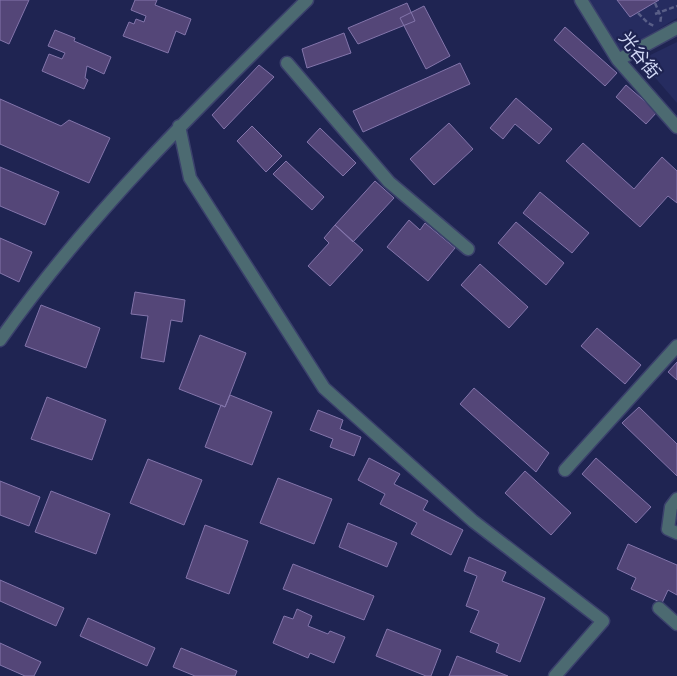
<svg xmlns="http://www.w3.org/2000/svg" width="677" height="676" viewBox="0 0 677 676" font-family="Mulish,'Noto Sans SC',sans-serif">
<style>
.built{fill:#262c60}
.building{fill:#544678;stroke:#8375ab}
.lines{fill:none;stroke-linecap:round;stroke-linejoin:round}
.minor-casing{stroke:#3b416c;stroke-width:15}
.path{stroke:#595e87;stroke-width:2.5;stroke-dasharray:5 2.5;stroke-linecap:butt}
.minor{stroke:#4c6a71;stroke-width:12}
.labels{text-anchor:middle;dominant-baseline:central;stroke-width:4.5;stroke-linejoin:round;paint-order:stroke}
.street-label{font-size:18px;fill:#d0d7f4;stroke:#1f2452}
</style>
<rect width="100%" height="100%" fill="#1f2452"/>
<path class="built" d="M 589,0 L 677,0 L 677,18 L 621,52 Z
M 677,42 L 677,103 L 640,60 Z"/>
<path class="building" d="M 0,0 L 29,0 L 9,44 L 0,40 Z
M 135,0 L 157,0 L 155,5 L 191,19 L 185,35 L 176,31 L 168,53 L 123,36 L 129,22 L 134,24 L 136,19 L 144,22 L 146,16 L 131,10 Z
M 617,0 L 659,0 L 630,17 Z
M 407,3 L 415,21 L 358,44 L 348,28 Z
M 424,6 L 450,56 L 426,69 L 400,18 Z
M 565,27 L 617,73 L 605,86 L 554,40 Z
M 55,30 L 75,38 L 74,41 L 111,57 L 104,74 L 87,66 L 85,78 L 88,80 L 84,89 L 42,71 L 49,54 L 62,59 L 65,53 L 48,46 Z
M 344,33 L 351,53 L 307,68 L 302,49 Z
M 460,63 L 470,84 L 363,132 L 353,111 Z
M 259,65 L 274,77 L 224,129 L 212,115 Z
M 626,85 L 657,112 L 646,124 L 616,97 Z
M 516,98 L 552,129 L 539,144 L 515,124 L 503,139 L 490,128 Z
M 0,99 L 61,126 L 69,120 L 110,138 L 89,183 L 0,144 Z
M 449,123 L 473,149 L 434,185 L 410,159 Z
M 252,126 L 282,156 L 266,172 L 237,141 Z
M 320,128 L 356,163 L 343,176 L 307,142 Z
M 583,143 L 634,189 L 662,157 L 677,171 L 677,203 L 668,196 L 640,227 L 566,161 Z
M 286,161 L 324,197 L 312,210 L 273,174 Z
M 0,167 L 59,192 L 45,225 L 0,206 Z
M 375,181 L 394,198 L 353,242 L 335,225 Z
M 540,192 L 589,233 L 572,253 L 523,213 Z
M 409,220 L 420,230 L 425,223 L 455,248 L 428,281 L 387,247 Z
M 516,222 L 564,263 L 546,285 L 498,243 Z
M 335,225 L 363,250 L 330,286 L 308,266 L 329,243 L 324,238 Z
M 0,238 L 32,252 L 19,282 L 0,273 Z
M 480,264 L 528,307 L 509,328 L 461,285 Z
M 135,292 L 185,300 L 182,322 L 171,320 L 164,362 L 141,358 L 148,316 L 131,314 Z
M 41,305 L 100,328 L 86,368 L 25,346 Z
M 597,328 L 641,365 L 625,384 L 581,346 Z
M 200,335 L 246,353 L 225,407 L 179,389 Z
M 677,362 L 677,380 L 668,372 Z
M 474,388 L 549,453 L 536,472 L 460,404 Z
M 230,395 L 272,412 L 252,465 L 205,447 L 221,405 L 225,407 Z
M 47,397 L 106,420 L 92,460 L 31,439 Z
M 639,407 L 677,444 L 677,476 L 622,423 Z
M 318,410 L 343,420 L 340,429 L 361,437 L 354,456 L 330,447 L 333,439 L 310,430 Z
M 369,458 L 400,474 L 394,484 L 428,501 L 423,510 L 463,530 L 451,555 L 411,534 L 417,523 L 380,504 L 385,494 L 358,480 Z
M 596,458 L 651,507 L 636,523 L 582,474 Z
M 148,459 L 202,480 L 184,525 L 130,503 Z
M 525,471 L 571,513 L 551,535 L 505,493 Z
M 278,478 L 332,499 L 314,544 L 260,523 Z
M 0,481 L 40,497 L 29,526 L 0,515 Z
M 51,491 L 110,514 L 96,554 L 35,532 Z
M 348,523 L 397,543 L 387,567 L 339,547 Z
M 205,525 L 248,541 L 229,594 L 186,578 Z
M 628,544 L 677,565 L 677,595 L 668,590 L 662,603 L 631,589 L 636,578 L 617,569 Z
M 469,557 L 506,572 L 502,581 L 545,598 L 520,662 L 496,652 L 499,644 L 470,632 L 479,611 L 466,606 L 477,576 L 464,571 Z
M 293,564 L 374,596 L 364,620 L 283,589 Z
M 0,580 L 64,608 L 56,626 L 0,601 Z
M 297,609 L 312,616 L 308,626 L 328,634 L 330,631 L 345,637 L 334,663 L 310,653 L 308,658 L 273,643 L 284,616 L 293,619 Z
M 88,618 L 155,648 L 147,666 L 80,636 Z
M 387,629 L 441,650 L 431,676 L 426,676 L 376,656 Z
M 0,643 L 41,662 L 34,676 L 25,676 L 0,665 Z
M 181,648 L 237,671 L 235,676 L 195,676 L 173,667 Z
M 457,656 L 508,676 L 449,676 Z"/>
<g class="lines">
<defs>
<path id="minor" d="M 581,0 L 618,60 L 677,127
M 618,60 L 677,28
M 287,63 L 389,182 L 468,249
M 179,126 L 190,178 L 324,388 L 473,521 L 603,621 L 555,676
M 0,340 C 88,215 198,107 307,0
M 565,470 L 677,346
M 677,499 L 671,507 L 668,529 L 677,533
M 659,608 L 677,624"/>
</defs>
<use href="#minor" class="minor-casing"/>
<path class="path" d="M 655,3 L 661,17 L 660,24
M 638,13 L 648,23 L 654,26
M 655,14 L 677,6"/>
<use href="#minor" class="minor"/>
</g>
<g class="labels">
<g class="street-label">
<text transform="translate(640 55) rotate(52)">光谷街</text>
</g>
</g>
</svg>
